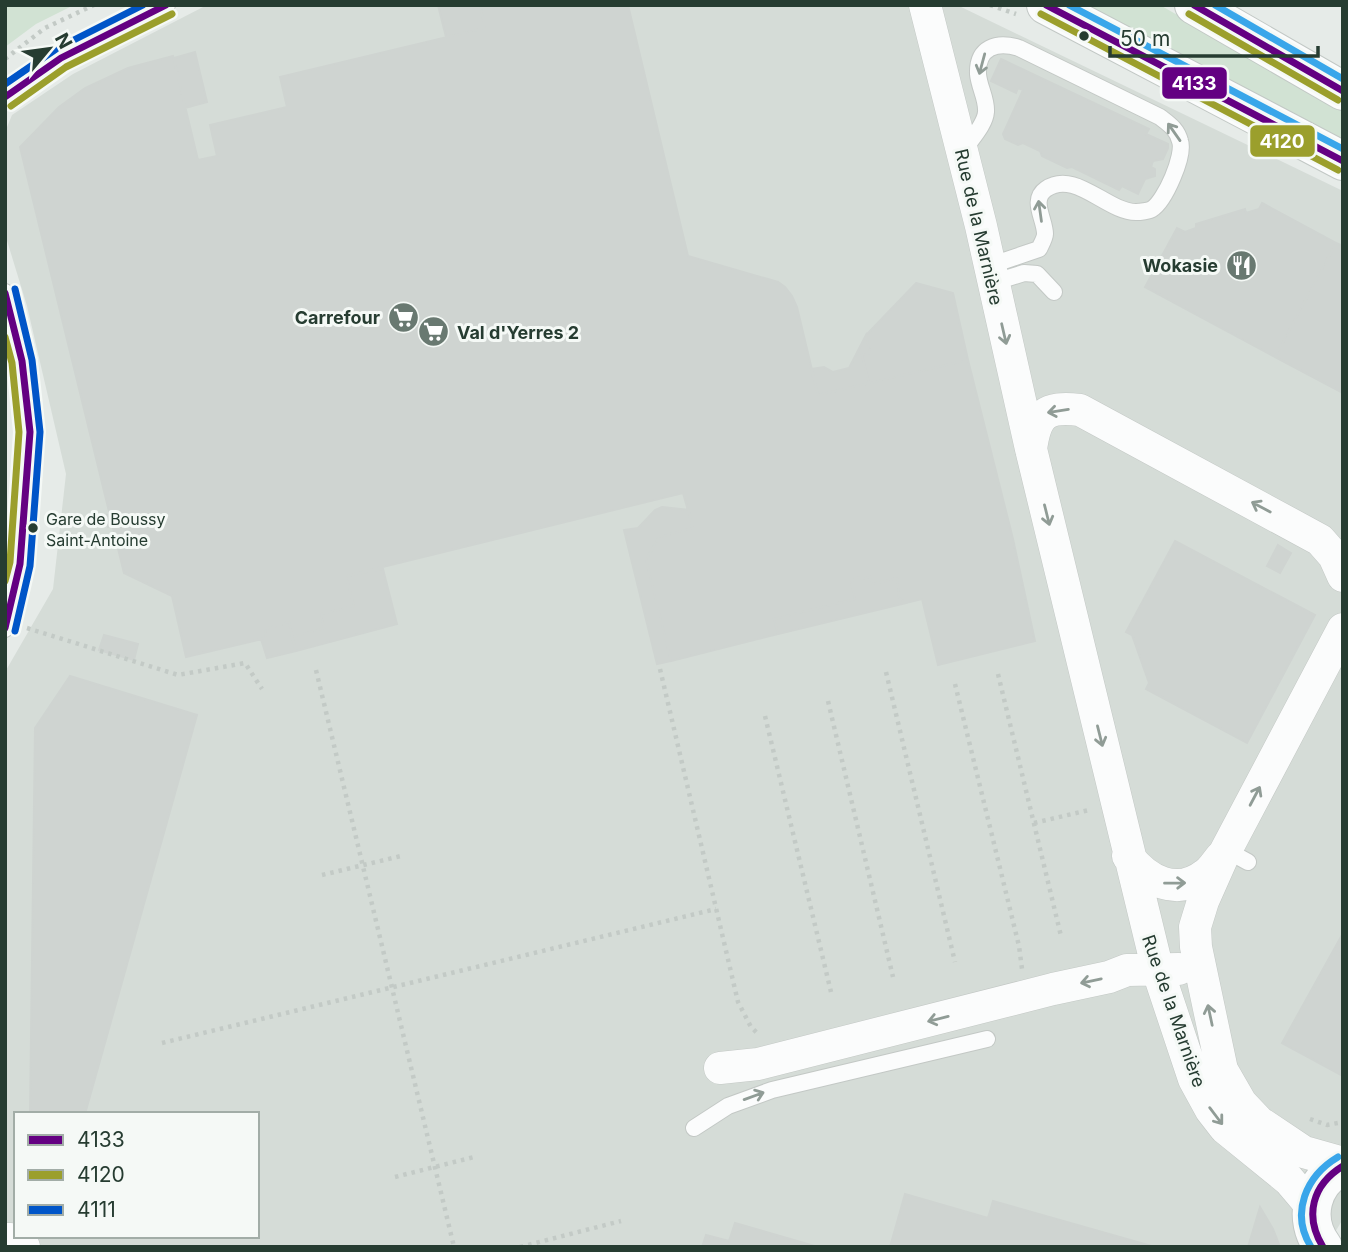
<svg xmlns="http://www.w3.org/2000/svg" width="1348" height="1252" viewBox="0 0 1348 1252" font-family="Inter,sans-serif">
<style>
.built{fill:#d5dcd7;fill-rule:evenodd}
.green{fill:#d1e2d3}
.building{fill:#cfd4d1;stroke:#cfd4d1;stroke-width:2}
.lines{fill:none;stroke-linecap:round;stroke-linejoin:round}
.lane-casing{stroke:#c3c8c5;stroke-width:18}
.street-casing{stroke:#c3c8c5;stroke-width:33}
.secondary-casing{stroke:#c2c8c5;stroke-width:40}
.path{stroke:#c3cac6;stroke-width:4.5;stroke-dasharray:3.5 5;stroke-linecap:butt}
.lane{stroke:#fbfcfc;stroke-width:16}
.street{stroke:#fbfcfc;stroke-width:32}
.secondary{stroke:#fbfcfc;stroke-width:38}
.bus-1-casing{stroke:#f5f9f6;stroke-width:12}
.bus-2-casing{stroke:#f5f9f6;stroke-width:12}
.bus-3-casing{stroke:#f5f9f6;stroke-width:12}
.bus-4-casing{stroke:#f5f9f6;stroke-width:12}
.bus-1{stroke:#640082;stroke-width:7}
.bus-2{stroke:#9b9f2c;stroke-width:7}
.bus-3{stroke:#0055c8;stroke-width:7}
.bus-4{stroke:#39a6ea;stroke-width:7}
.oneway{stroke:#909c96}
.bus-dot{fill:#263c31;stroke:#f5f9f6;stroke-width:2.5}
.labels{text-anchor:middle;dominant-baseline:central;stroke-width:6;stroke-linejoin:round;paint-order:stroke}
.bus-label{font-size:16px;fill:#263c31;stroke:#f5f9f6;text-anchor:start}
.street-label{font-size:18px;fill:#263c31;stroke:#f5f9f6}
.poi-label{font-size:18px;font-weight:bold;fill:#263c31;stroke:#f5f9f6;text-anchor:end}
.line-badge{stroke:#f5f9f6;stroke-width:2.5}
.badge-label{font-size:19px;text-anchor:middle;font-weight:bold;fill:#fff}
</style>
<rect width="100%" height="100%" fill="#e6ebe8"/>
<path class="built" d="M 207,5 L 957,5 L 1343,191 L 1343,1219 L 1326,1247 L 5,1247 L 5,672 L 53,589 L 66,474 L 27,306 L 5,234 L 5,132 L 12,115 L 73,74 ZM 16,1114 L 257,1114 L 257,1236 L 16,1236 Z"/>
<path class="green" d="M 5,5 L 74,5 L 36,24 L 5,47 Z
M 1081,5 L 1160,5 L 1343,111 L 1343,146 Z"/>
<path class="building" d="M 438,5 L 480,5 L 485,28 L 446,37 Z
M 480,5 L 628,5 L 688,256 L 778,282 L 785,287 L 792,296 L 797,307 L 818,395 L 968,360 L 1013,539 L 1035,641 L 938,665 L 922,599 L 906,603 L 899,598 L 897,578 L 872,584 L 870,577 L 861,579 L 860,577 L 853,578 L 853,581 L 851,582 L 855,599 L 774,619 L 778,634 L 671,661 L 646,560 L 659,537 L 693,528 L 683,493 L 346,576 L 354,606 L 321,614 L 324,628 L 292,637 L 289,622 L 265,629 L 266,638 L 186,657 L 172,596 L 124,573 L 20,147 L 59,107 L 85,88 L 128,68 L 173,56 L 198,160 L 217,156 L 210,125 L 287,107 L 280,77 L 485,28 Z
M 195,52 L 207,102 L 185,108 L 174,58 Z
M 1001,59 L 1149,129 L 1146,134 L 1168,144 L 1168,148 L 1163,159 L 1153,161 L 1151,167 L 1155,169 L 1155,176 L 1145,179 L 1138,194 L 1122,186 L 1119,190 L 1072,167 L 1067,168 L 1042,156 L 1040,151 L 1023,143 L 1018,145 L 1005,139 L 1003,134 L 1023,90 L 1018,88 L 1016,93 L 991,81 Z
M 1262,203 L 1336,243 L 1275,357 L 1145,287 L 1177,228 L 1185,232 L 1196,228 L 1196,224 L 1245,209 L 1246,213 L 1259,209 Z
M 1336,243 L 1343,246 L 1343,393 L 1275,357 Z
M 916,283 L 953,293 L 968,360 L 869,383 L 862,355 L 870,353 L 866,335 Z
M 866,335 L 870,353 L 862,355 L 869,383 L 818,395 L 811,369 L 824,367 L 833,372 L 849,368 Z
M 662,507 L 689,510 L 693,528 L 659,537 L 646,560 L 671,661 L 657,664 L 624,530 L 638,528 L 655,510 Z
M 110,514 L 113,526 L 108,527 L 105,515 Z
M 1175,541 L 1315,615 L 1247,743 L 1146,689 L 1149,683 L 1132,635 L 1126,632 Z
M 1278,545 L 1291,553 L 1280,573 L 1267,566 Z
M 383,569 L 397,624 L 296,651 L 292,637 L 324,628 L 321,614 L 354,606 L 346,576 Z
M 860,577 L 861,579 L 870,577 L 872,584 L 897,578 L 899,598 L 906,603 L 778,634 L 774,619 L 855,599 L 851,582 L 853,581 L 853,578 Z
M 289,622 L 296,651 L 267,658 L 261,639 L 266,638 L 265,629 Z
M 104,635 L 138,644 L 134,660 L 99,650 Z
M 70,676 L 197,715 L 85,1114 L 30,1114 L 35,728 Z
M 1343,933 L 1343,956 L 1333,951 Z
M 1333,951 L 1343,956 L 1343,1076 L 1282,1043 Z
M 905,1194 L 988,1218 L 993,1201 L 1155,1247 L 890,1247 Z
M 1260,1207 L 1273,1229 L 1280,1247 L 1248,1247 Z
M 735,1223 L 818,1247 L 749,1247 L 729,1241 Z
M 706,1235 L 729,1241 L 749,1247 L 702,1247 Z"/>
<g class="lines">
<defs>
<path id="lane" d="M 5,97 L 61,58 L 167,5
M 964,150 C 971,139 985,125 986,112 C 987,99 979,87 978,74 C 977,47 997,41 1019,48 L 1160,117 C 1169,124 1177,129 1180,141 C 1185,155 1165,201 1152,209 C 1149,211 1140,212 1136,212 C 1107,212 1075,169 1046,189 C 1030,200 1045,219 1045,234 C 1045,238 1041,245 1039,249 L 989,266
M 992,283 L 1024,273 L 1037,274 L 1054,292
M 5,292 L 22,361 L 30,432 L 20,564 L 5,629
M 1226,850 L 1248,862
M 694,1128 L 728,1106 L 772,1090 L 987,1039"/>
<path id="street" d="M 925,5 L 981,226 L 1031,449 L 1158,971 L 1194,1079 L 1211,1110 L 1225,1128 L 1289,1180 L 1311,1206
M 1031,449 C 1036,414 1045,406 1080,410 L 1320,540 L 1334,556 L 1343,576
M 1343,629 L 1223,856 L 1203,901 L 1195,927 L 1196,947 L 1222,1070 L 1241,1103 L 1259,1122 L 1304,1152 L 1343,1163
M 1128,856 C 1147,881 1177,897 1206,874 C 1212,870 1216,863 1221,857
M 720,1068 L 758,1064 L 1053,989 L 1109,977 L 1127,970 L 1179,969
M 5,1239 L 11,1239 L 24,1247"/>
<path id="secondary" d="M 1046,5 L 1343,161
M 1194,5 L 1343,91
M 1323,1247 C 1302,1219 1311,1181 1343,1166"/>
</defs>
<use href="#lane" class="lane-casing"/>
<use href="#street" class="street-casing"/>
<use href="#secondary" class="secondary-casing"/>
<path class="path" d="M 990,5 L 1016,14
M 5,59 L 45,28 L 94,5
M 27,628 L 178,675 L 245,663 L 262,689
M 660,669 L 738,1002 L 751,1027 L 758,1034
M 316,670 L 454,1247
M 886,672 L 955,962
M 998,674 L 1061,936
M 955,684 L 1019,946 L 1022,969
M 828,701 L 893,977
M 765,716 L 831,992
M 1034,823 L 1089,810
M 322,875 L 401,856
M 162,1043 L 716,909
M 1310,1119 L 1327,1125 L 1343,1122
M 395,1177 L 474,1157
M 520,1247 L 621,1221"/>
<use href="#lane" class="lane"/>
<use href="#street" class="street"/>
<use href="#secondary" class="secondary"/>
<defs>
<path id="bus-1" d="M 1046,5 L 1343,161
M 1194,5 L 1343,91
M 5,97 L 61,58 L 166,5
M 5,293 L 22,361 L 30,432 L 20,564 L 5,628
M 1323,1247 C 1304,1216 1312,1185 1343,1166"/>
<path id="bus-2" d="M 1041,14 L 1338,170
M 1189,14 L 1338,100
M 11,106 L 66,67 L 172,14
M 5,337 L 12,363 L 19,432 L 10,562 L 5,581"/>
<path id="bus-3" d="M 5,84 L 56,49 L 143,5
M 15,289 L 32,360 L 40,432 L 30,566 L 15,631"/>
<path id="bus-4" d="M 1069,5 L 1343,149
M 1215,5 L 1343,79
M 1311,1247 C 1290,1213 1306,1176 1338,1157"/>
</defs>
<use href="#bus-1" class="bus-1-casing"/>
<use href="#bus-2" class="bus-2-casing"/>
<use href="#bus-3" class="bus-3-casing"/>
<use href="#bus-4" class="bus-4-casing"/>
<use href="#bus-1" class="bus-1"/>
<use href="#bus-2" class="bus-2"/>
<use href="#bus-3" class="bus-3"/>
<use href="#bus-4" class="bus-4"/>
</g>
<defs><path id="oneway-shaft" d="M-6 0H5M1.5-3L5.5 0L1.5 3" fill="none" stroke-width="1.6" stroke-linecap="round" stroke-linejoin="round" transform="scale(1.75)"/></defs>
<g class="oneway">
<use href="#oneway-shaft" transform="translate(982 64) rotate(105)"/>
<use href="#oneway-shaft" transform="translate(1174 132) rotate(-125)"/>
<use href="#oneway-shaft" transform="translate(1040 211) rotate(-98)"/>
<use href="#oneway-shaft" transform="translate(1004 334) rotate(77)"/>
<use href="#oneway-shaft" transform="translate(1058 411) rotate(171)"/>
<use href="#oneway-shaft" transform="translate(1261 507) rotate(-152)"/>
<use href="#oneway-shaft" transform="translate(1047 515) rotate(76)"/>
<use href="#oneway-shaft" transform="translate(1100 736) rotate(76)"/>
<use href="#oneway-shaft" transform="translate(1255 796) rotate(-62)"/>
<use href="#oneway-shaft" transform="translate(1175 883) rotate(-1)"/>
<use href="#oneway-shaft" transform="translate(1091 981) rotate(168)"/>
<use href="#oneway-shaft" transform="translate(1210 1015) rotate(-102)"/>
<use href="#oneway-shaft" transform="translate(938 1019) rotate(166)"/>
<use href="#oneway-shaft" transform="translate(754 1096) rotate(-20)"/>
<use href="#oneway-shaft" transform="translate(1216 1116) rotate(53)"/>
</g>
<defs>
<symbol id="restaurant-disc" viewBox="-11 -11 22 22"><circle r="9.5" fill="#697971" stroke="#f5f9f6"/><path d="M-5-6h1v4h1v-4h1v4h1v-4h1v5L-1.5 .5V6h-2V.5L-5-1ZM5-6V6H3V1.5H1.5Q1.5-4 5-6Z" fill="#fff"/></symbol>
<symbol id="supermarket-disc" viewBox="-11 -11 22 22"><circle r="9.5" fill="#697971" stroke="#f5f9f6"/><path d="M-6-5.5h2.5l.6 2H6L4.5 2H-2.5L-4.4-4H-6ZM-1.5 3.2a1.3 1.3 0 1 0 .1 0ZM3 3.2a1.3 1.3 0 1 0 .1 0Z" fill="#fff"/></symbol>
</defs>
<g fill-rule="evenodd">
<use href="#restaurant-disc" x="1224" y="248" width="35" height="35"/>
<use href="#supermarket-disc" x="386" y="300" width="35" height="35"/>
<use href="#supermarket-disc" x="416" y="314" width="35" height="35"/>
</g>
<g class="bus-dot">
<circle cx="1084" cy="36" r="6"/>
<circle cx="33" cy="528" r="6"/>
</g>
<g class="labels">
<g class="bus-label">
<text x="46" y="519">Gare de Boussy<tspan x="46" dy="21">Saint-Antoine</tspan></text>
</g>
<g class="street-label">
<text transform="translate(979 227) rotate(77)">Rue de la Marnière</text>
<text transform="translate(1174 1011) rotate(71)">Rue de la Marnière</text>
</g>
<g class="poi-label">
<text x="1218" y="265">Wokasie</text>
<text x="380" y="317">Carrefour</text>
<text x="457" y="332" text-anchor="start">Val d'Yerres 2</text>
</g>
</g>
<g class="line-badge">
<rect x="1161" y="66" width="67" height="34" rx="7" fill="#640082"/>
<rect x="1249" y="124" width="67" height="34" rx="7" fill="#9b9f2c"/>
</g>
<g class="badge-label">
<text x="1194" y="90">4133</text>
<text x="1282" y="148">4120</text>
</g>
<rect width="1348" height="1252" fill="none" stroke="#263c31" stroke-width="14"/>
<rect x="14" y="1112" width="245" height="126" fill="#f5f9f6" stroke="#a2ada7" stroke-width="2"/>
<rect x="28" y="1135" width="35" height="10" fill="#640082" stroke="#a2ada7" stroke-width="2"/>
<text x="77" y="1147" font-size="21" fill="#263c31">4133</text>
<rect x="28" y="1170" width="35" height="10" fill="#9b9f2c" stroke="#a2ada7" stroke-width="2"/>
<text x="77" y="1182" font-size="21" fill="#263c31">4120</text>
<rect x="28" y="1205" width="35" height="10" fill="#0055c8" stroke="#a2ada7" stroke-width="2"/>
<text x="77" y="1217" font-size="21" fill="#263c31">4111</text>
<g transform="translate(49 49) rotate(61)" stroke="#f5f9f6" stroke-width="5" paint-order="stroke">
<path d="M0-5L12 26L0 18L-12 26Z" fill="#263c31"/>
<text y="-10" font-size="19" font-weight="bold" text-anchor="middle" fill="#263c31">N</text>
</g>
<path d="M1110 46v10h208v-10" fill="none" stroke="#263c31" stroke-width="3.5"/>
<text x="1120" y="46" font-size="21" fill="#263c31" stroke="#f5f9f6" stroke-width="5" paint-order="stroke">50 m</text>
</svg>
